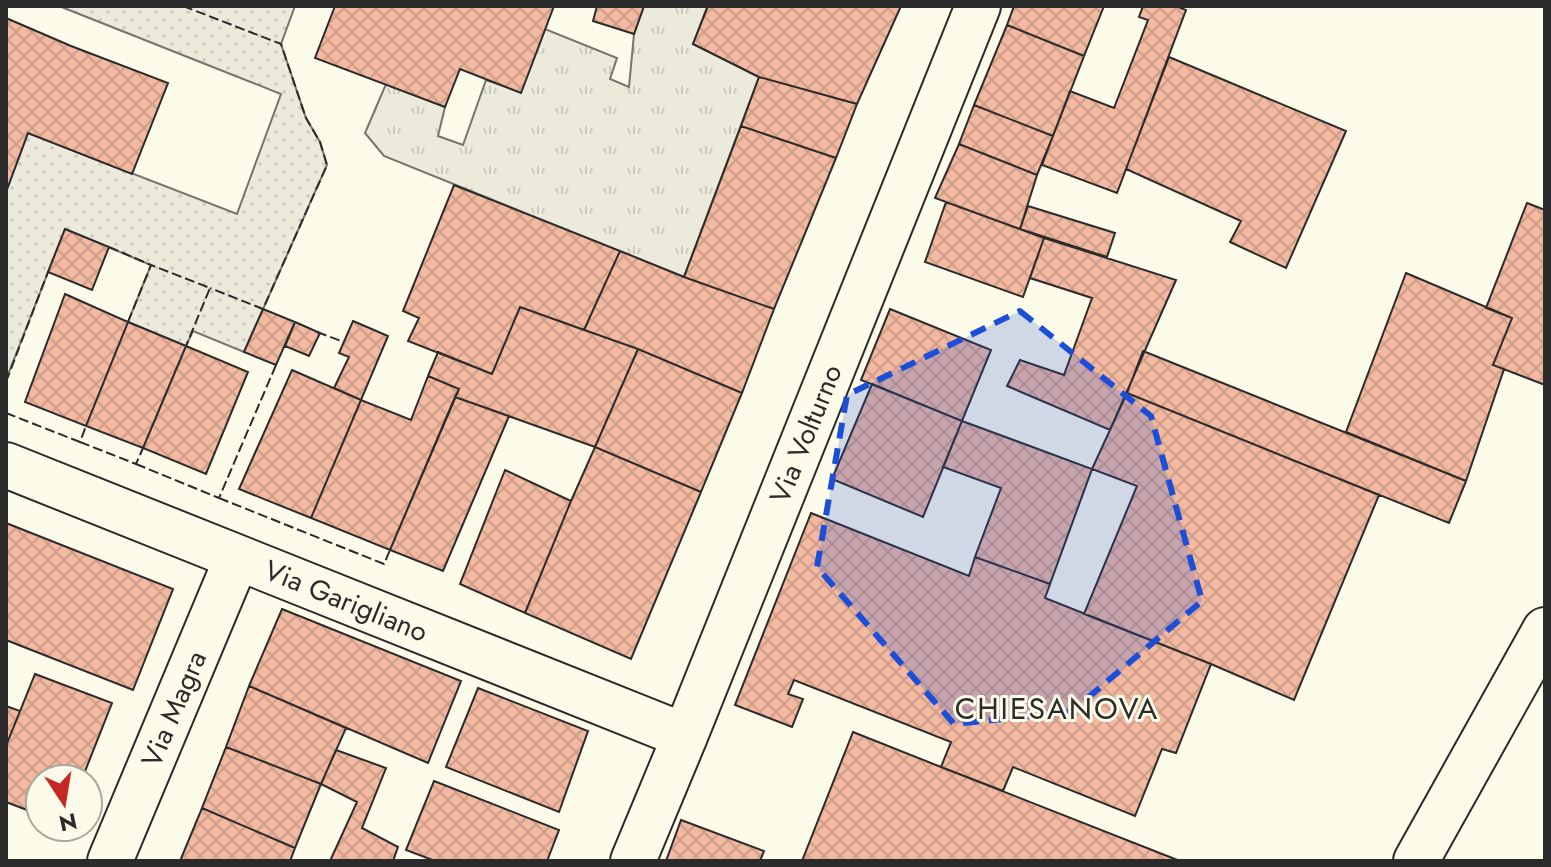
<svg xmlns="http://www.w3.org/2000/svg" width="1551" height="867" viewBox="0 0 1551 867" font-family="Jost,sans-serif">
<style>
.grass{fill:url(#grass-tufts);stroke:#74746e;stroke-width:2}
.garden{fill:url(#garden-dots);stroke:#74746e;stroke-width:2}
.building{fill:url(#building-cross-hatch);stroke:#2b2b2b;stroke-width:2}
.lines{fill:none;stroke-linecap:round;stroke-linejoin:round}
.minor-casing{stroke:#2b2b2b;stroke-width:48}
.minor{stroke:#fdfbea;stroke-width:44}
.fence{stroke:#2b2b2b;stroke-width:2;stroke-dasharray:10 4;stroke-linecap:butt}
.marked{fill:#1d4ed8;fill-opacity:0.2;stroke:#1d4ed8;stroke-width:6;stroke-dasharray:16 10;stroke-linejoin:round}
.labels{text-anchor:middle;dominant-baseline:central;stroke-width:6;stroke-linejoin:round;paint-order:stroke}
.street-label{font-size:28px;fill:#2b2b2b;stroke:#fdfbea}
.neighbourhood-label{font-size:30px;letter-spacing:2px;fill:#2b2b2b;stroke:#fdfbea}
</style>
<defs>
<pattern id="grass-tufts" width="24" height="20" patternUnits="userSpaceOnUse" patternTransform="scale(2)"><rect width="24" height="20" fill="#ecebdb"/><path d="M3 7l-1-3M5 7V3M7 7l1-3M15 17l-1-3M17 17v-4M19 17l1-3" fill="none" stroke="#cbcabc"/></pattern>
<pattern id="garden-dots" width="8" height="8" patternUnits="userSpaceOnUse" patternTransform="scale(2)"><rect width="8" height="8" fill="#ecebdb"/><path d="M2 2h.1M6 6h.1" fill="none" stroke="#cbcabc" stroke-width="1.8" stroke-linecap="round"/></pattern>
<pattern id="building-cross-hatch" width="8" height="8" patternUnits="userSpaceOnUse" patternTransform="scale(2)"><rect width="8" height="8" fill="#f2b8a0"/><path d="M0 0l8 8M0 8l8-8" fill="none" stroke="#d09e8a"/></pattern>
</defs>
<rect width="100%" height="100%" fill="#fdfbea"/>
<path class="grass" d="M 644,6 L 707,7 L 693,44 L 759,77 L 684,277 L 384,156 L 365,133 L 386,84 L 445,107 L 438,136 L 463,145 L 486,80 L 521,92 L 545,29 L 617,58 L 610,79 L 629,87 L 634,34 Z"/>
<path class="garden" d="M 59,6 L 295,6 L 281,44 L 306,118 L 320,142 L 327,165 L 244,352 L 193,331 L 186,346 L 128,322 L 151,265 L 65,229 L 9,372 L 6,371 L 6,192 L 28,133 L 237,214 L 281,94 Z"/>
<path class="building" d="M 335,6 L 554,6 L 521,93 L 460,69 L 445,107 L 315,58 Z
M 597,6 L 644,6 L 634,34 L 593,21 Z
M 708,6 L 901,6 L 857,104 L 759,77 L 693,44 Z
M 1014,6 L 1104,6 L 1084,56 L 1007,25 Z
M 1143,6 L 1176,6 L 1186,10 L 1117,193 L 1042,165 L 1070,91 L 1114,108 L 1148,20 L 1139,17 Z
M 6,18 L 71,46 L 168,83 L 132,174 L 28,133 L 6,192 Z
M 1007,25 L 1084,56 L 1053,136 L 974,105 Z
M 1169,57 L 1346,131 L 1286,268 L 1230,242 L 1241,221 L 1126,169 Z
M 759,77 L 857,104 L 836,158 L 741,126 Z
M 974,105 L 1053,136 L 1037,175 L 959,144 Z
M 741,126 L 836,158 L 774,309 L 684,277 Z
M 959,144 L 1037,175 L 1020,229 L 935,198 Z
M 454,185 L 620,251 L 584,330 L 520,307 L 492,374 L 408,341 L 419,318 L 403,311 Z
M 946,202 L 1044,238 L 1023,297 L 925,262 Z
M 1527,203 L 1545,210 L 1545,385 L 1493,365 L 1512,318 L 1486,308 Z
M 1028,206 L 1115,233 L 1107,257 L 1020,229 Z
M 65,229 L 109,247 L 92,290 L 48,272 Z
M 1044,238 L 1176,280 L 1110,430 L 1007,386 L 1020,360 L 1064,375 L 1092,298 L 1030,278 Z
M 620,251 L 684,277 L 774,309 L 742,393 L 638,349 L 584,330 Z
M 1406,273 L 1512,318 L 1493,365 L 1504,369 L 1466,481 L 1346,432 Z
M 65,294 L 128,322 L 86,426 L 25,402 Z
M 520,307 L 638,349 L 595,447 L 455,397 L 459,389 L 428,376 L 438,352 L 492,374 Z
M 263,309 L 295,322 L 276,365 L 244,352 Z
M 890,309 L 991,350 L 962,421 L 861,380 Z
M 353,321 L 388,336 L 361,400 L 334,388 L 349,357 L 339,353 Z
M 128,322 L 186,346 L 143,448 L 86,426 Z
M 295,322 L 320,333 L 309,356 L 285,346 Z
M 186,346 L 248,372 L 206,474 L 143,448 Z
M 638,349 L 742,393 L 701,492 L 595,447 Z
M 1143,351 L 1466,481 L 1449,523 L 1127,393 Z
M 292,370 L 361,400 L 311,518 L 239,489 Z
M 428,376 L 459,389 L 390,550 L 311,518 L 361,400 L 411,420 Z
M 872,384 L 962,421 L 923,517 L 832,479 Z
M 1127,393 L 1379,495 L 1294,700 L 1211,664 L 1084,614 L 1137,486 L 1092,469 Z
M 455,397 L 509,416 L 443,571 L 390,550 Z
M 962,421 L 1092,469 L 1050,584 L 975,557 L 1001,488 L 943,467 Z
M 595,447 L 701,492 L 631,659 L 525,613 L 571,501 Z
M 505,470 L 571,501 L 525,613 L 460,584 Z
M 811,513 L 969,576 L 975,557 L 1050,584 L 1045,598 L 1211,664 L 1176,753 L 1162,749 L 1135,816 L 1013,767 L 1003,791 L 941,767 L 951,742 L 794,680 L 788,694 L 803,699 L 792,727 L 735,705 Z
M 6,523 L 173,589 L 133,690 L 6,640 Z
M 282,609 L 461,681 L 428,763 L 249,686 Z
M 35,674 L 112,703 L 82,779 L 40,779 L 40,815 L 6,802 L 6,746 Z
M 249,686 L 346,728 L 321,784 L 226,747 Z
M 478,688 L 588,731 L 559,812 L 446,767 Z
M 6,706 L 20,711 L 6,746 Z
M 853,732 L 941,767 L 1180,861 L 802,861 Z
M 226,747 L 321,784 L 295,848 L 202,808 Z
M 336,750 L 386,768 L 362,828 L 398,847 L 393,861 L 330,861 L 357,802 L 321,784 Z
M 434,781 L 559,830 L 547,861 L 435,861 L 406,850 Z
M 202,808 L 295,848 L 290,861 L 180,861 Z
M 681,820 L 764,851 L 760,861 L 666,861 Z"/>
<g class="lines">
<defs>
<path id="minor" d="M 6,465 L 685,736
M 110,861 L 237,558
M 633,861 L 685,736 L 978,6
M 1416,861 L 1545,630"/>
</defs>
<use href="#minor" class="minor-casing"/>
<use href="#minor" class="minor"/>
<path class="fence" d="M 183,6 L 281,44 L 306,118 L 320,142 L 327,165 L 263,309 L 210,288
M 109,247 L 151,265
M 128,322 L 151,265 L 210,288 L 186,346
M 317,332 L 344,342
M 6,382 L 48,272
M 6,413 L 80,442 L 86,426
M 80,442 L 136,464 L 143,448
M 136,464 L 219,498 L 276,365
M 219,498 L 384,564 L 390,550"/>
</g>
<path class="marked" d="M 1020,311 L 1151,416 L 1202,601 L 1071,712 L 954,724 L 817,567 L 847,395 Z"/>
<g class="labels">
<g class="street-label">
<text transform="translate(806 434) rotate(-68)">Via Volturno</text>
<text transform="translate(346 601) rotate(22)">Via Garigliano</text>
<text transform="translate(174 709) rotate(-67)">Via Magra</text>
</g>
<g class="neighbourhood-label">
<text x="1057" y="708">CHIESANOVA</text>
</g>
</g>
<rect width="1551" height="867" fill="none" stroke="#2b2b2b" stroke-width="16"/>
<g transform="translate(64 803) rotate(168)"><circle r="38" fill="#fdfbea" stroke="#a9a89e" stroke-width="2"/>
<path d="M0-6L14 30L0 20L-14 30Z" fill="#c62828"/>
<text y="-12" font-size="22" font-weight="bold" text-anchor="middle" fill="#2b2b2b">N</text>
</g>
</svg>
